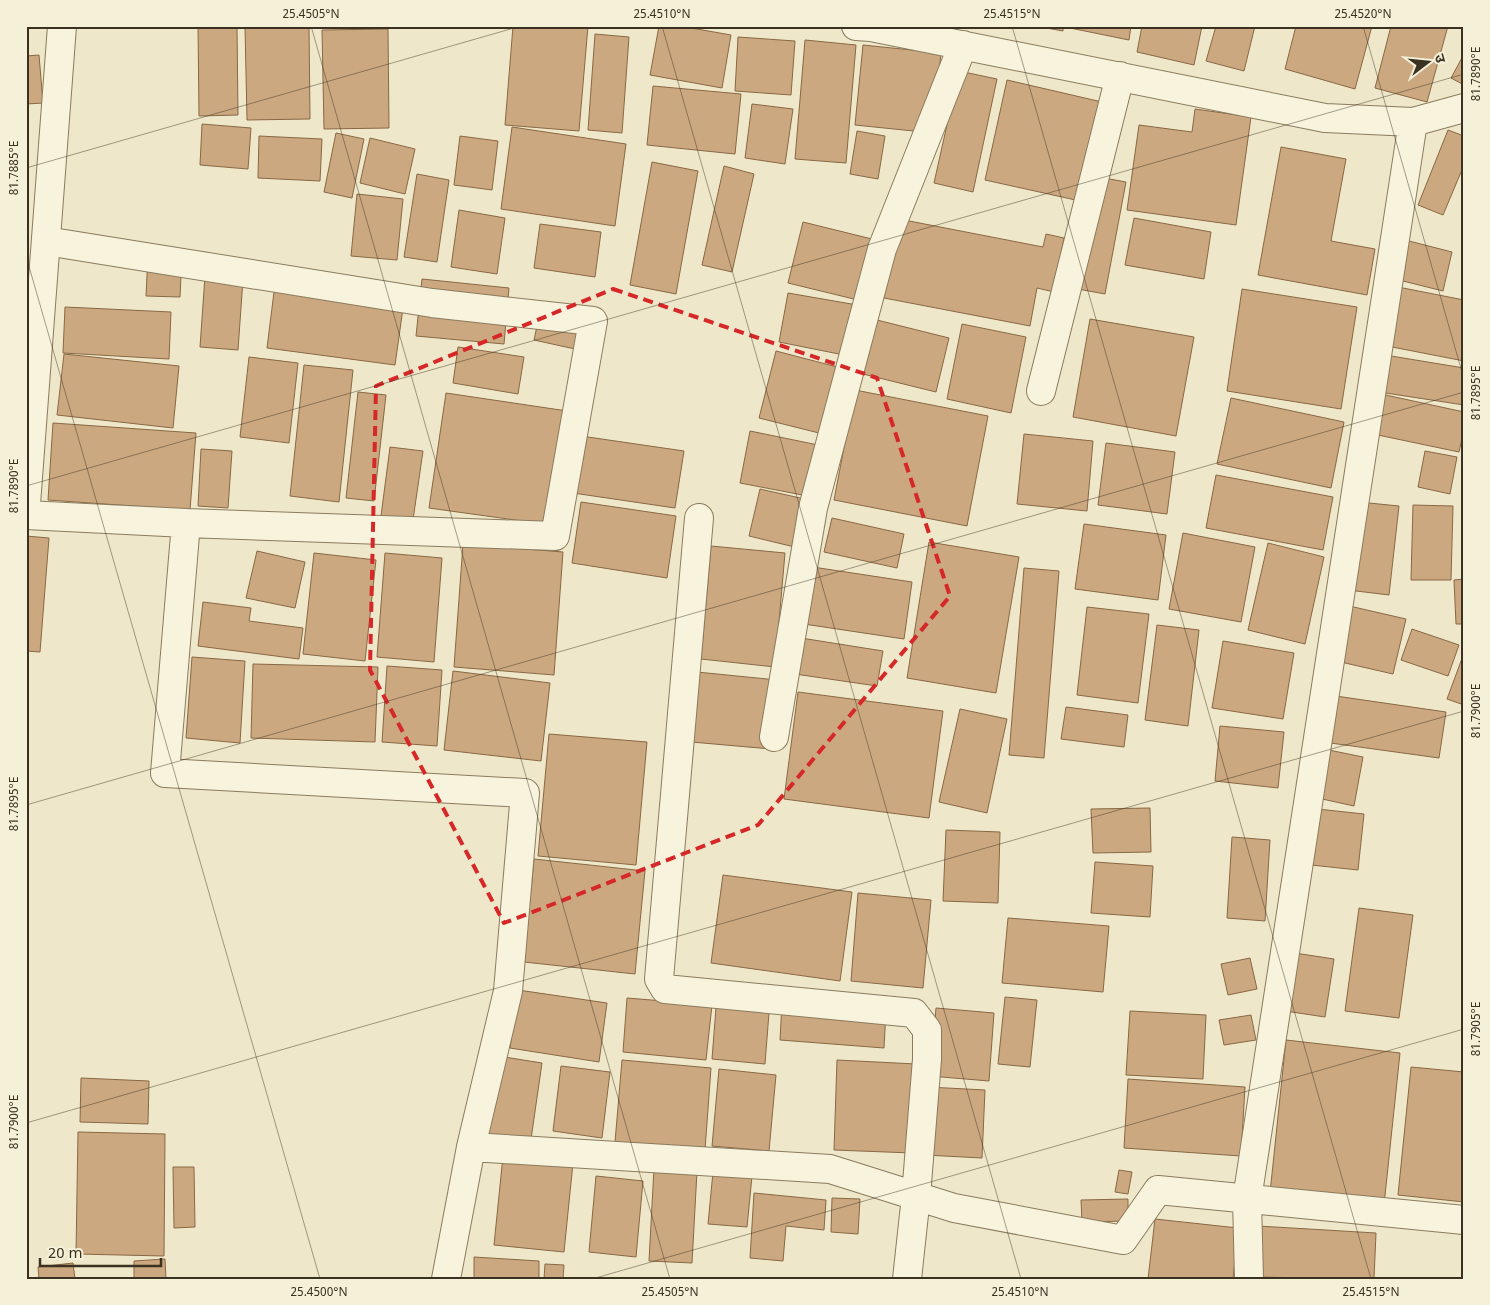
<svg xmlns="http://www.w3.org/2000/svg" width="1490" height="1305" viewBox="0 0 1490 1305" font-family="Georgia,'Noto Sans Devanagari',serif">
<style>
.building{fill:#cba880;stroke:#896844}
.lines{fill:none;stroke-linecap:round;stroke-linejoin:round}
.street-casing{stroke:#8a7b5e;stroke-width:30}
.street{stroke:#f8f3dc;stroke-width:28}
.marked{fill:none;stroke:#d62828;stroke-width:4;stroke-dasharray:10 6;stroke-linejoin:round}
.ticks{fill:none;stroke:#3b3121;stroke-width:1;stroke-opacity:0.45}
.neatline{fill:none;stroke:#3b3121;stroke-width:2}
.ticks-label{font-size:12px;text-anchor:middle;fill:#3b3121}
</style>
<rect width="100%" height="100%" fill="#eee7c9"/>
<path class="building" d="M 198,26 L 237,26 L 238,115 L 199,116 Z
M 245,26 L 309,26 L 310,119 L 247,120 Z
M 513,26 L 588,26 L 579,131 L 505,125 Z
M 659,26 L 680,26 L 731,35 L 722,88 L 650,75 Z
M 1035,26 L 1063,26 L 1063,31 Z
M 1071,26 L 1131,26 L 1129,40 L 1070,28 Z
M 1142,26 L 1202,26 L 1194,65 L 1137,52 Z
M 1216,26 L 1255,26 L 1244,71 L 1206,61 Z
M 1296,26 L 1372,26 L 1355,89 L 1285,69 Z
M 1391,26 L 1448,26 L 1427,102 L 1375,88 Z
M 388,29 L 389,128 L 324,129 L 322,30 Z
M 595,34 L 629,37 L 622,133 L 588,130 Z
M 738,37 L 795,41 L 791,95 L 735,91 Z
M 805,40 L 856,45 L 846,163 L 795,159 Z
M 863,45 L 941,53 L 933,133 L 855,125 Z
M 1464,54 L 1464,85 L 1451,78 Z
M 39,55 L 43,103 L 26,104 L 26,56 Z
M 959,71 L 997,79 L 973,192 L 934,183 Z
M 1007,80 L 1102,102 L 1080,201 L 985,180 Z
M 653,86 L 741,94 L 735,154 L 647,145 Z
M 752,104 L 793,109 L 785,164 L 745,158 Z
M 1195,109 L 1251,117 L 1236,225 L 1127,210 L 1139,125 L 1192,132 Z
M 202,124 L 251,128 L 248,169 L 200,165 Z
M 512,127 L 626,144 L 615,226 L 501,209 Z
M 1448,130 L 1464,136 L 1464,165 L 1443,215 L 1418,205 Z
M 857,131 L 885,136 L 878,179 L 850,174 Z
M 336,133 L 364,139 L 352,198 L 324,192 Z
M 259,136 L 322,139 L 320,181 L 258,178 Z
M 460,136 L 498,141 L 492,190 L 454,185 Z
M 370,138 L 415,149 L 405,194 L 360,183 Z
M 1281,147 L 1346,159 L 1331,241 L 1375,249 L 1367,295 L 1258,275 Z
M 652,162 L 698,171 L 676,294 L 630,285 Z
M 724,166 L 754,174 L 732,272 L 702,265 Z
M 417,174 L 449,180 L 437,262 L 404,257 Z
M 1088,175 L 1126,182 L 1105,294 L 1067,287 Z
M 357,194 L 403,199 L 397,260 L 351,256 Z
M 459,210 L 505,218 L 497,274 L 451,267 Z
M 1134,218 L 1211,232 L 1204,279 L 1125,265 Z
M 899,219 L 1043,247 L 1046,234 L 1064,238 L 1054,292 L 1037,288 L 1030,326 L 884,298 Z
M 803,222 L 876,240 L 862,301 L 788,283 Z
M 540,224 L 601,232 L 595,277 L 534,268 Z
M 1409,241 L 1452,252 L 1443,291 L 1399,280 Z
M 148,254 L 182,255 L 180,297 L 146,296 Z
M 205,276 L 243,279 L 238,350 L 200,347 Z
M 276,276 L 405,294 L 395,365 L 267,348 Z
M 422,279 L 509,288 L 504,344 L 416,336 Z
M 1398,287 L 1464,300 L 1464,361 L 1387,346 Z
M 1242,289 L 1357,307 L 1341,409 L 1227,391 Z
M 788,293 L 863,306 L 854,357 L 779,342 Z
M 542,303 L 582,313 L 575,349 L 534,340 Z
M 65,307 L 171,312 L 169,359 L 63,353 Z
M 1090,319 L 1194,337 L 1176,436 L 1073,417 Z
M 877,320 L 949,338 L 936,392 L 863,374 Z
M 962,324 L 1026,337 L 1011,413 L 947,399 Z
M 458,347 L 524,357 L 518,394 L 453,383 Z
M 776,351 L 845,369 L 827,435 L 759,418 Z
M 64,354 L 179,366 L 173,428 L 57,415 Z
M 1385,355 L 1464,368 L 1464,405 L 1379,392 Z
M 249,357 L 298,363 L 289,443 L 240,437 Z
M 304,365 L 353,370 L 339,502 L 290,496 Z
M 855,390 L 988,416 L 967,526 L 834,500 Z
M 358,392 L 386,395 L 374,501 L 346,498 Z
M 446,393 L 574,412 L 558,526 L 429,508 Z
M 1381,394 L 1464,412 L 1464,429 L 1459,452 L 1373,434 Z
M 1231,398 L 1344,422 L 1331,488 L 1217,464 Z
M 53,423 L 196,433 L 190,510 L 48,500 Z
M 750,431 L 828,447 L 818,498 L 740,483 Z
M 1024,434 L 1093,441 L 1087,511 L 1017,504 Z
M 581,436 L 684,451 L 675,508 L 573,493 Z
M 1106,443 L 1175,452 L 1167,514 L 1098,505 Z
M 390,447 L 423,451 L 413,520 L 381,516 Z
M 201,449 L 232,451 L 228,508 L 198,506 Z
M 1425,451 L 1457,457 L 1450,494 L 1418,487 Z
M 1216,475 L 1333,497 L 1323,550 L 1206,528 Z
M 760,489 L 818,502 L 807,550 L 749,536 Z
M 1349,501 L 1399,506 L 1389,595 L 1340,589 Z
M 581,502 L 676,516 L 667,578 L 572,563 Z
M 1413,505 L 1453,506 L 1451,580 L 1411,580 Z
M 832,518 L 904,534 L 897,568 L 824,552 Z
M 1084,524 L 1166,535 L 1158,600 L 1075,589 Z
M 1183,533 L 1255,547 L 1241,622 L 1169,609 Z
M 26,536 L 49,538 L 40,652 L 26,651 Z
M 929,542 L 1019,557 L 996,693 L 907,678 Z
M 1268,543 L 1324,557 L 1305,644 L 1248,630 Z
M 463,544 L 563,552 L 554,675 L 454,667 Z
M 711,546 L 785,553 L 775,667 L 701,659 Z
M 257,551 L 305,562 L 295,608 L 246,598 Z
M 314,553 L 376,560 L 365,661 L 303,654 Z
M 385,553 L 442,558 L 434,662 L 377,657 Z
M 806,566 L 912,582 L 904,639 L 797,623 Z
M 1024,568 L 1059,571 L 1044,758 L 1009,755 Z
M 1464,579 L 1464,624 L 1456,624 L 1454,580 Z
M 203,602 L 251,608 L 249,621 L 303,628 L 299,659 L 198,646 Z
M 1332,602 L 1406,619 L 1393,674 L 1319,657 Z
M 1087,607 L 1149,614 L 1138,703 L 1077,695 Z
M 1157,625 L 1199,630 L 1188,726 L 1145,720 Z
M 1412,629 L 1459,645 L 1448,676 L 1401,660 Z
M 801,638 L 883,651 L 877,686 L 795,674 Z
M 1223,641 L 1294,653 L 1283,719 L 1212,708 Z
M 1464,653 L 1464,705 L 1447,699 Z
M 192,657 L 245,661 L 240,743 L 186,738 Z
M 253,664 L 378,667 L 375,742 L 251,738 Z
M 387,666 L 442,670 L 437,746 L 382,742 Z
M 453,671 L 550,683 L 541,761 L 444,750 Z
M 687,671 L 777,680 L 771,749 L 680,741 Z
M 798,692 L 943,711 L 929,818 L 784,799 Z
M 1322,694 L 1446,712 L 1439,758 L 1316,741 Z
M 1066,707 L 1128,715 L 1124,747 L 1061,739 Z
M 960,709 L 1007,719 L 987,813 L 939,802 Z
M 1220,726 L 1284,732 L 1278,788 L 1215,781 Z
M 549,734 L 647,742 L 636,865 L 538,856 Z
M 1314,747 L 1363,757 L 1354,806 L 1304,795 Z
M 1150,808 L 1151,852 L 1093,853 L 1091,809 Z
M 1308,808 L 1364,814 L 1358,870 L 1302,864 Z
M 946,830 L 1000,832 L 998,903 L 943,901 Z
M 1232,837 L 1270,840 L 1265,921 L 1227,918 Z
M 534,859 L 645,871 L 635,974 L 524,962 Z
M 1095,862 L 1153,866 L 1150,917 L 1091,913 Z
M 723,875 L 852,892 L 840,981 L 711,963 Z
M 858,893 L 931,900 L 923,988 L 851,981 Z
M 1359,908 L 1413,915 L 1399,1018 L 1345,1011 Z
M 1008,918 L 1109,926 L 1103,992 L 1002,983 Z
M 1295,953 L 1334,959 L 1325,1017 L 1285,1011 Z
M 1250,958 L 1257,989 L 1228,995 L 1221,964 Z
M 518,990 L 607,1003 L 599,1062 L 510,1048 Z
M 717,995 L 770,1000 L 765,1064 L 712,1059 Z
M 1005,997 L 1037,1000 L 1030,1067 L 998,1064 Z
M 627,998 L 712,1005 L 706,1060 L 623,1052 Z
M 782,1003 L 886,1011 L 884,1048 L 780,1040 Z
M 936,1008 L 994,1013 L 989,1081 L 930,1076 Z
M 1130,1011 L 1206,1015 L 1203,1079 L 1126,1075 Z
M 1251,1015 L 1256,1040 L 1224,1045 L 1219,1020 Z
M 1286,1040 L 1400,1053 L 1384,1205 L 1270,1193 Z
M 498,1056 L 542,1063 L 530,1146 L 486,1139 Z
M 622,1060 L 711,1068 L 705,1150 L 615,1142 Z
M 837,1060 L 916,1064 L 912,1153 L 834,1150 Z
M 561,1066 L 610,1072 L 602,1138 L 553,1131 Z
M 1411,1067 L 1464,1072 L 1464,1202 L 1398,1195 Z
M 719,1069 L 776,1075 L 769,1151 L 712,1146 Z
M 81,1078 L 149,1081 L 148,1124 L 80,1122 Z
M 1128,1079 L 1245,1087 L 1241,1156 L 1124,1148 Z
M 928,1087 L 985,1090 L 982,1158 L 925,1155 Z
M 78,1132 L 165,1134 L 164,1256 L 76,1254 Z
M 503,1156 L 573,1163 L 564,1252 L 494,1245 Z
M 173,1167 L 194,1167 L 195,1227 L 174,1228 Z
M 654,1168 L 697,1171 L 692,1263 L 649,1261 Z
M 1119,1170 L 1132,1172 L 1128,1194 L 1115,1192 Z
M 713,1172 L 752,1176 L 747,1227 L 708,1224 Z
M 596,1176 L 643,1181 L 636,1257 L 589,1252 Z
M 754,1193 L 826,1200 L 824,1230 L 786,1226 L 783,1261 L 750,1258 Z
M 832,1198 L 860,1199 L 858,1234 L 831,1232 Z
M 1128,1199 L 1128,1221 L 1082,1222 L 1081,1200 Z
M 1155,1219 L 1238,1228 L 1233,1279 L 1148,1279 Z
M 1258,1226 L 1376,1233 L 1374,1279 L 1255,1277 Z
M 474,1257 L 539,1261 L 539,1279 L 474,1279 Z
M 165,1259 L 166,1279 L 134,1279 L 134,1261 Z
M 73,1263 L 75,1279 L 39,1279 L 38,1267 Z
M 545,1264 L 564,1265 L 563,1279 L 544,1279 Z"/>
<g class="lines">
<defs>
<path id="street" d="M 856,26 L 871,27 L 1325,118 L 1413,122 L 1464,108
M 1041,391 L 1120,76
M 26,504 L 62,26
M 26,515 L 186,523 L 555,536 L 593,321 L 432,303 L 46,241
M 699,518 L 659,979 L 665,989 L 914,1013 L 927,1030 L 927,1059 L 916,1196 L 907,1279
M 186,523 L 165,773 L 525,793 L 508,991 L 471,1147 L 446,1279
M 774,737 L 813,508 L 882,249 L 963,45
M 471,1147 L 830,1169 L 954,1208 L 1123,1240 L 1158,1190 L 1464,1220
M 1249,1279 L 1247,1199 L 1413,122"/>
</defs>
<use href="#street" class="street-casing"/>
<use href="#street" class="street"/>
</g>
<path class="marked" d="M 613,289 L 877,378 L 950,596 L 758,825 L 504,923 L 370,670 L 376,386 Z"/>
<path class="ticks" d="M 311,26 L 670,1279M 662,26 L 1021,1279M 1012,26 L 1371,1279M 1363,26 L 1464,379M 26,168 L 521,26M 26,256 L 320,1279M 26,486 L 1464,74M 26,805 L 1464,392M 26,1123 L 1464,711M 592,1279 L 1464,1029"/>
<rect width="1490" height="1305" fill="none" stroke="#f5f1d9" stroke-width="55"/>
<g transform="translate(1428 62) rotate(74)" stroke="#f5f1d9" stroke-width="4" paint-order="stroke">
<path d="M0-4L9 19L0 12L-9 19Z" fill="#3b3121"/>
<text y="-8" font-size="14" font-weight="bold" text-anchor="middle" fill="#3b3121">उ</text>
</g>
<path d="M40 1258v8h121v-8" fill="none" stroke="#3b3121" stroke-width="2.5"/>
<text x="48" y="1258" font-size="15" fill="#3b3121" stroke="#f5f1d9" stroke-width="4" paint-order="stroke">20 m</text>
<rect x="28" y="28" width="1434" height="1250" class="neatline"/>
<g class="ticks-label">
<text x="311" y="18">25.4505°N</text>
<text x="662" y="18">25.4510°N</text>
<text x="1012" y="18">25.4515°N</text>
<text x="1363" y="18">25.4520°N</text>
<text transform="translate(1476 74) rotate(-90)" y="4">81.7890°E</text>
<text transform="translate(14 168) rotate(-90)" y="4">81.7885°E</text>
<text transform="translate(1476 393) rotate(-90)" y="4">81.7895°E</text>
<text transform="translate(14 486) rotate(-90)" y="4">81.7890°E</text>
<text transform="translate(1476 711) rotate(-90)" y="4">81.7900°E</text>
<text transform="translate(14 804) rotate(-90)" y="4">81.7895°E</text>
<text transform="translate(1476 1029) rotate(-90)" y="4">81.7905°E</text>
<text transform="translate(14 1122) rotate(-90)" y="4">81.7900°E</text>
<text x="319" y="1296">25.4500°N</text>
<text x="670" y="1296">25.4505°N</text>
<text x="1020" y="1296">25.4510°N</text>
<text x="1371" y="1296">25.4515°N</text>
</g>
</svg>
